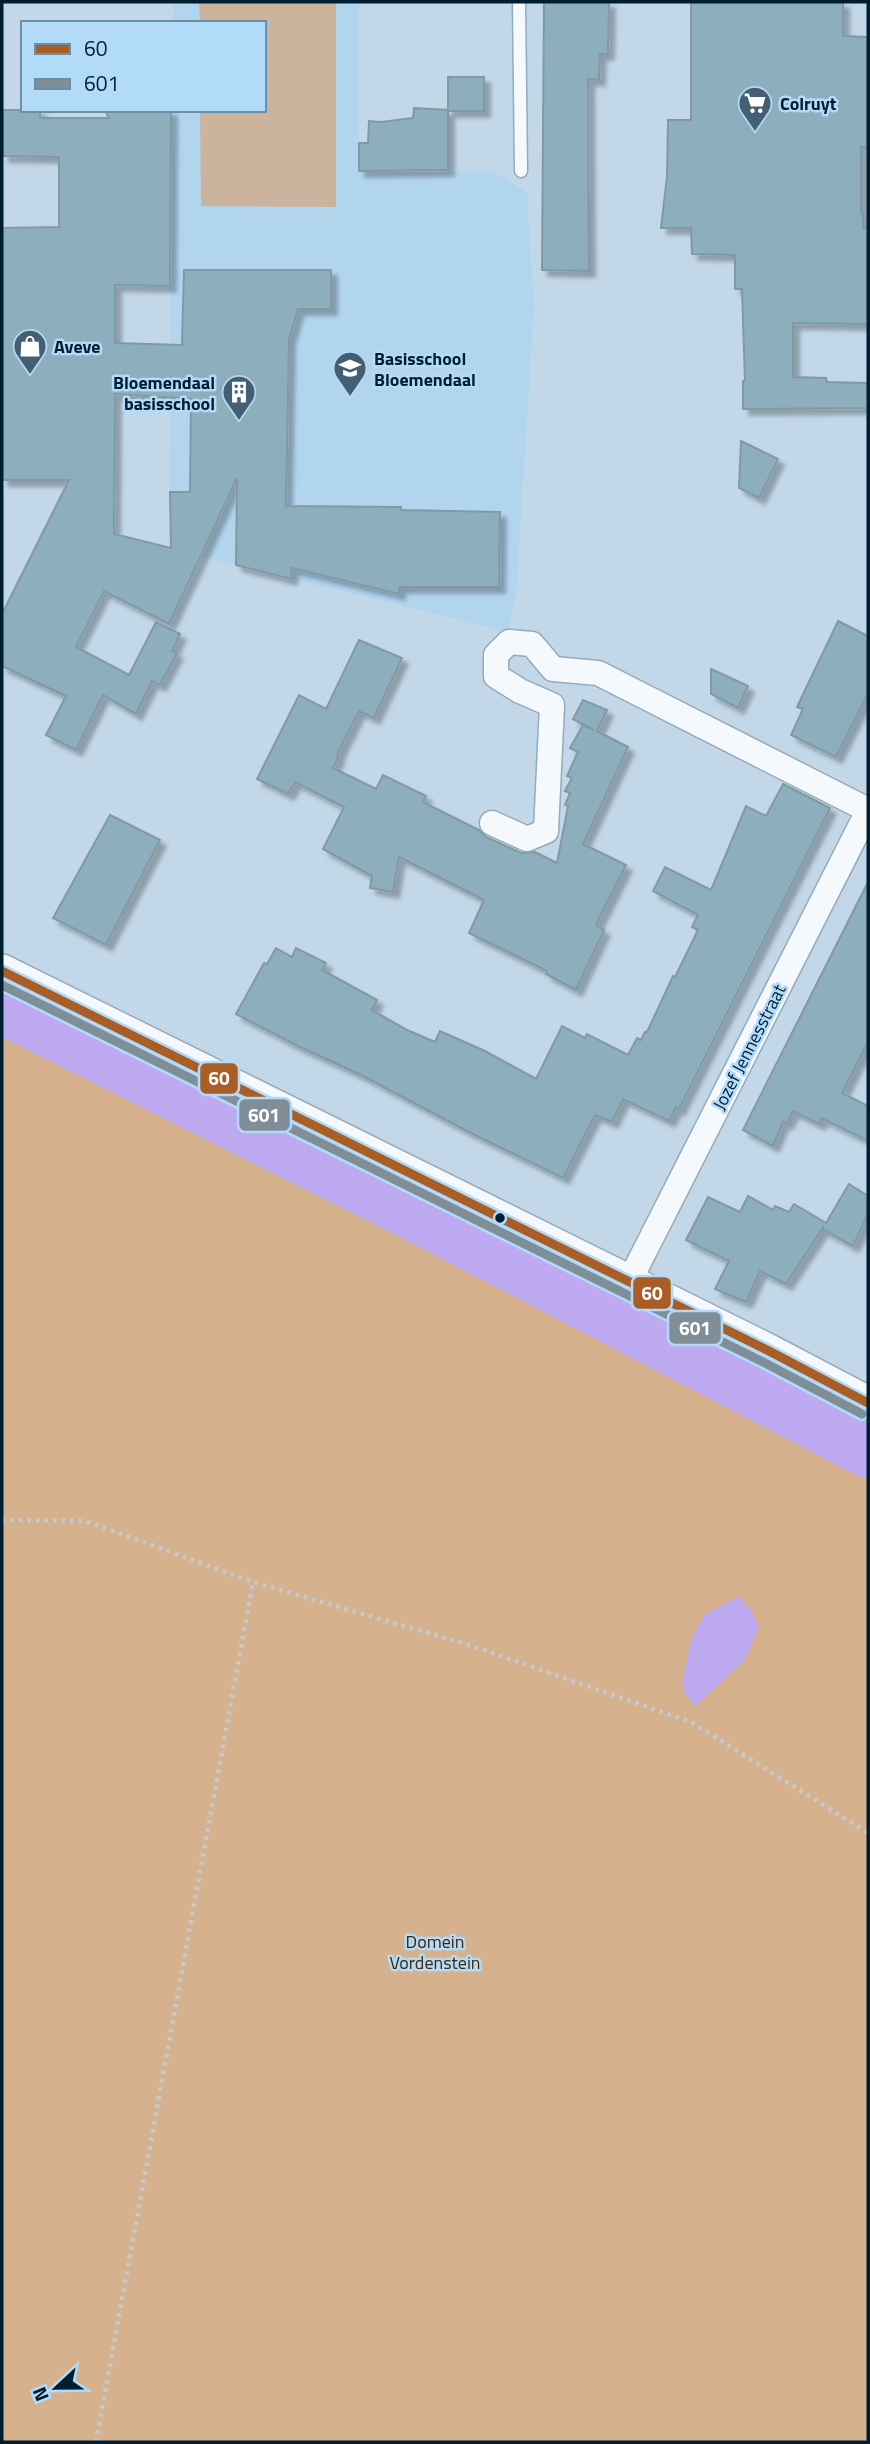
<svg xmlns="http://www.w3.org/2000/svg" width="870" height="2444" viewBox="0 0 870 2444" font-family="'Titillium Web',sans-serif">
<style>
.built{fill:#b2d5ee}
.green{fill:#ccb39d}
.forest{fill:#d5b18d}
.water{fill:#bdaaf1}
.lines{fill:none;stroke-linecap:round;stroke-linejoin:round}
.river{stroke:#bdaaf1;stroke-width:52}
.building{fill:#8daebc;stroke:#8199a5;stroke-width:2;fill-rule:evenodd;filter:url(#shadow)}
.service-casing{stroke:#94abbc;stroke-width:15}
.minor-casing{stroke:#94abbc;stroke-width:27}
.secondary-casing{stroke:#94abbc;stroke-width:36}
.path{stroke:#c3cad0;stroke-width:4.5;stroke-dasharray:3.5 5;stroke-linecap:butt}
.service{stroke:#f6f9fc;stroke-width:12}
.minor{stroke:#f6f9fc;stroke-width:24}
.secondary{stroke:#f6f9fc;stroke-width:33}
.bus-1-casing{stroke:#b2daf9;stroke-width:14}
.bus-2-casing{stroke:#b2daf9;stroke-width:14}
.bus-1{stroke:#a85e24;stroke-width:9}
.bus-2{stroke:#808e98;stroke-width:9}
.bus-dot{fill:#011d30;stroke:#b2daf9;stroke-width:2.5}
.labels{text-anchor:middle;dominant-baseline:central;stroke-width:5;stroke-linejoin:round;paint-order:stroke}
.poi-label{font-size:18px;font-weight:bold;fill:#011d30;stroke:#b2daf9;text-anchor:start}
.street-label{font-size:18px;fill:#011d30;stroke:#b2daf9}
.park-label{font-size:18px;fill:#462503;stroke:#b2daf9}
.line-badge{stroke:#b2daf9;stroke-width:2.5}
.badge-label{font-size:19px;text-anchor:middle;font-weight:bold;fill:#fff}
</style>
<defs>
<filter id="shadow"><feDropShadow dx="6" dy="6" stdDeviation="2" flood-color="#0004"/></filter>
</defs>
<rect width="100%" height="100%" fill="#c2d8e9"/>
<path class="built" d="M 173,2 L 359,2 L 359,171 L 493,172 L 527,192 L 534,305 L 516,597 L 508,632 L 174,550 L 170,492 L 172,110 L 264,110 L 264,23 L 173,23 Z"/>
<path class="green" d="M 199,2 L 336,2 L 336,207 L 201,206 L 200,110 L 264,110 L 264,23 L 200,23 Z"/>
<path class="forest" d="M 2,1009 L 868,1443 L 868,2442 L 2,2442 Z"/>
<path class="water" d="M 739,1596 L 751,1611 L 759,1626 L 745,1660 L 695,1706 L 686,1695 L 682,1684 L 691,1639 L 704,1615 Z"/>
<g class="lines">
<path class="river" d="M 2,1008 L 410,1213 L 868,1452"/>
</g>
<path class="building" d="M 544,2 L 609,2 L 608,54 L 600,54 L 599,80 L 588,79 L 589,271 L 542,270 Z
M 691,2 L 843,2 L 843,36 L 868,37 L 868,147 L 861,147 L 861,213 L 863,213 L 863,228 L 868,228 L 868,324 L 793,323 L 793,377 L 826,378 L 827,382 L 868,383 L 868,408 L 743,409 L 743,381 L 745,381 L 742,289 L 735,289 L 735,255 L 692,254 L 691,228 L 661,228 L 667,176 L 668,120 L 691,120 Z
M 448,77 L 484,77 L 484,111 L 448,111 Z
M 414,108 L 448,110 L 448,170 L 359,171 L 359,143 L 368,143 L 369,121 L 381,122 L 413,118 Z
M 3,110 L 40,110 L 40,118 L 109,118 L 105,110 L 171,110 L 170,286 L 115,285 L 115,343 L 182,345 L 184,270 L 331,270 L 331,309 L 298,309 L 289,339 L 286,506 L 401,507 L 401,510 L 500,512 L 499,587 L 399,587 L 399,594 L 292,568 L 291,579 L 236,565 L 237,478 L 169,624 L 104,591 L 76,647 L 129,675 L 156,622 L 180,634 L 172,651 L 177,653 L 160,685 L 152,681 L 136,714 L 103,695 L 76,750 L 46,735 L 66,696 L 2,666 L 2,614 L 69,480 L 2,480 L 2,228 L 59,227 L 59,157 L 3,156 ZM 115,394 L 191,399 L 190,492 L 170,492 L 171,548 L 114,534 Z
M 741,441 L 778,459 L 759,498 L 739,488 Z
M 838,621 L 868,636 L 868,693 L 836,757 L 791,735 L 803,709 L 797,707 Z
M 359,640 L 402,658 L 374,718 L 359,711 L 337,755 L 339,756 L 333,768 L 376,789 L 383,775 L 426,796 L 423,802 L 479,830 L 486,837 L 521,853 L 535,852 L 557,863 L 568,806 L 565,805 L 570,793 L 565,791 L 572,778 L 567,776 L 578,752 L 570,748 L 583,725 L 594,730 L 573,719 L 583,700 L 607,710 L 597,731 L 628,747 L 583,844 L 626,865 L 596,925 L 604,930 L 576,990 L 546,974 L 547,971 L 469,933 L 484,900 L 399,857 L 393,892 L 370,888 L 372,876 L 323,849 L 344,807 L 295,782 L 288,794 L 257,779 L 299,695 L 326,709 Z
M 711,669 L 748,686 L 738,708 L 711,694 Z
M 783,784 L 830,808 L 679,1109 L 676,1107 L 669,1121 L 623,1099 L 612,1122 L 595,1115 L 563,1178 L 469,1132 L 361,1075 L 298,1046 L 236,1014 L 264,963 L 267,964 L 276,948 L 292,957 L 296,948 L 326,963 L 322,970 L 377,1000 L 372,1010 L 407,1030 L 435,1042 L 440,1031 L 485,1051 L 536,1079 L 562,1026 L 585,1038 L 587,1034 L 628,1055 L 637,1038 L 641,1040 L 645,1032 L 647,1032 L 673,976 L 675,977 L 698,930 L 692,927 L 698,915 L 653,891 L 665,867 L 711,890 L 746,806 L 766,816 Z
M 110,815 L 160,840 L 106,945 L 53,918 Z
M 868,882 L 868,1042 L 842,1093 L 868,1106 L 868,1141 L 822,1118 L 819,1124 L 793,1111 L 787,1123 L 783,1122 L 773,1146 L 743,1130 Z
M 849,1184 L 868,1196 L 868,1214 L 853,1246 L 822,1229 L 824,1226 L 786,1284 L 760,1271 L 746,1302 L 715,1289 L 729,1261 L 686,1240 L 708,1197 L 740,1212 L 748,1196 L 773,1210 L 775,1206 L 789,1212 L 794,1204 L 826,1223 Z"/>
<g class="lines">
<defs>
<path id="service" d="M 519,2 L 521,171"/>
<path id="minor" d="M 492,823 L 527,839 L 546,831 L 552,705 L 520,691 L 496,676 L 496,655 L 509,642 L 532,644 L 553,669 L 598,673 L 868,810
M 629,1282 L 868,811"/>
<path id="secondary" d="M 2,971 L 769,1351 L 868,1403"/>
</defs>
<use href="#service" class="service-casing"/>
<use href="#minor" class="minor-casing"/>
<use href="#secondary" class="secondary-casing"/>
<path class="path" d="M 2,1520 L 86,1521 L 253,1582 L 466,1644 L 691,1722 L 868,1833
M 96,2442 L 253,1582"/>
<use href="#service" class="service"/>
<use href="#minor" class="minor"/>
<use href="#secondary" class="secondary"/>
<defs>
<path id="bus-1" d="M 2,971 L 769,1351 L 868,1403"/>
<path id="bus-2" d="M 2,985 L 763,1362 L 862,1414"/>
</defs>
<use href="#bus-1" class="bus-1-casing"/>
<use href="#bus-2" class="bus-2-casing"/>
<use href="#bus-1" class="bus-1"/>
<use href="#bus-2" class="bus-2"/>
</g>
<defs>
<symbol id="supermarket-pin" viewBox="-11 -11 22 30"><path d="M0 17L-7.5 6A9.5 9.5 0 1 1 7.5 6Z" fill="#455e71" stroke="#b2daf9"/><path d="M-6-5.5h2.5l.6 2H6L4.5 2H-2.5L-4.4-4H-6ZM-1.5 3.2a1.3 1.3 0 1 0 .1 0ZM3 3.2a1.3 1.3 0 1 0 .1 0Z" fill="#fff"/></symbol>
<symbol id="shop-pin" viewBox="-11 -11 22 30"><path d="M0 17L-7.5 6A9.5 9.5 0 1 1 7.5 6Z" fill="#455e71" stroke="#b2daf9"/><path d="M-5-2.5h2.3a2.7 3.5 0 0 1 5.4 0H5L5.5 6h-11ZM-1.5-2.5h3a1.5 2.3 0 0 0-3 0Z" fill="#fff"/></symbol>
<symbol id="school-pin" viewBox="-11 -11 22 30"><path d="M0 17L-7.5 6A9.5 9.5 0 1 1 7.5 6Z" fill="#455e71" stroke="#b2daf9"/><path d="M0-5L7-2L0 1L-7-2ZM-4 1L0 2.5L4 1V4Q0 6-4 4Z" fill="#fff"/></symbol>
<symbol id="building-pin" viewBox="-11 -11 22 30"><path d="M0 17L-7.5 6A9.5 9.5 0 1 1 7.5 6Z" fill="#455e71" stroke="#b2daf9"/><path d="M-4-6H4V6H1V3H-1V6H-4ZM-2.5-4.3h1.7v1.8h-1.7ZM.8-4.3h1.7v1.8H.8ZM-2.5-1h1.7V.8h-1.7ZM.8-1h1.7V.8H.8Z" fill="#fff"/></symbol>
</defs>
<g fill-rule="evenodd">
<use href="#supermarket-pin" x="736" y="84" width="38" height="52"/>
<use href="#shop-pin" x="11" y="327" width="38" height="52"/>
<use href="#school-pin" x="331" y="349" width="38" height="52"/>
<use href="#building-pin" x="220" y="373" width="38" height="52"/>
</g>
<circle class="bus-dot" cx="500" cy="1218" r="6"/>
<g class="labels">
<g class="poi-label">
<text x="780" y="103">Colruyt</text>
<text x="54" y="346">Aveve</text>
<text x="374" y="358">Basisschool<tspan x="374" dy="21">Bloemendaal</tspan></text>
<text x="215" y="382" text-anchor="end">Bloemendaal<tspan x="215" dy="21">basisschool</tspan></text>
</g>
<g class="street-label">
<text transform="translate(749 1047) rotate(-63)">Jozef Jennesstraat</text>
</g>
<g class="park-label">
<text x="435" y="1941">Domein<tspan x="435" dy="21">Vordenstein</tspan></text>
</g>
</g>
<g class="line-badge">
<rect x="199" y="1062" width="40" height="33" rx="7" fill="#a85e24"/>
<rect x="238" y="1098" width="53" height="34" rx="7" fill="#808e98"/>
<rect x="632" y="1276" width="40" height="34" rx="7" fill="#a85e24"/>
<rect x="668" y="1311" width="54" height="34" rx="7" fill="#808e98"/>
</g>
<g class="badge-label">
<text x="219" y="1085">60</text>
<text x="264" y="1122">601</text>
<text x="652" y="1300">60</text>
<text x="695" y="1335">601</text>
</g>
<rect width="870" height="2444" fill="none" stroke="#011d30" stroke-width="7"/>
<rect x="21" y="21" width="245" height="91" fill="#b2daf9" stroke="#6b8ea9" stroke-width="2"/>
<rect x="35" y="44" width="35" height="10" fill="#a85e24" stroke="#6b8ea9" stroke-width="2"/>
<text x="84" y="56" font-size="21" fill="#011d30">60</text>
<rect x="35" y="79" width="35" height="10" fill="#808e98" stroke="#6b8ea9" stroke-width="2"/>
<text x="84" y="91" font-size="21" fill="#011d30">601</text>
<g transform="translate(56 2388) rotate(248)" stroke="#b2daf9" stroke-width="5" paint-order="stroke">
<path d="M0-5L12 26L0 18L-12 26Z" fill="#011d30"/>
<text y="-10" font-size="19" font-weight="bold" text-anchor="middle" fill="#011d30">N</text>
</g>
</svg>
